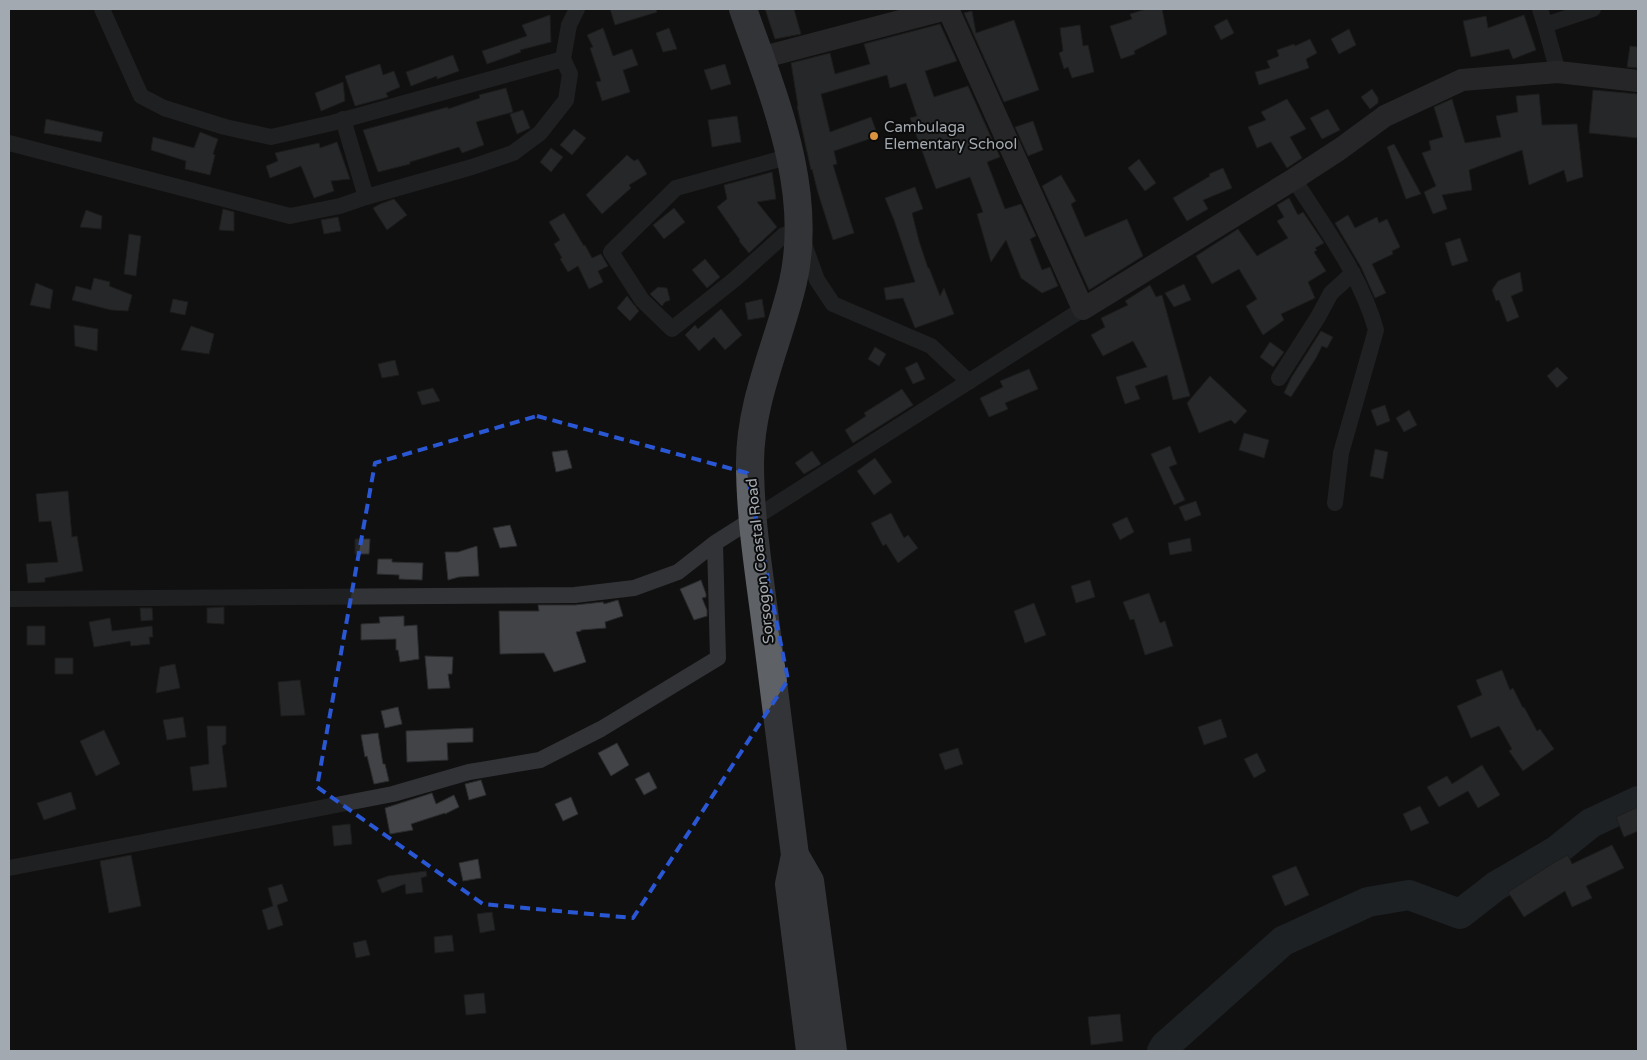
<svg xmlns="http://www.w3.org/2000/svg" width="1647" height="1060" viewBox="0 0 1647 1060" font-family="'Varela Round',sans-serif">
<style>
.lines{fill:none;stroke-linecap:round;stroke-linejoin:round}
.river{stroke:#2d363a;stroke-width:30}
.building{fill:#424346;stroke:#2a2b2d}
.street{stroke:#323336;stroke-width:16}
.secondary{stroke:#404245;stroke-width:22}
.highway{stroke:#5e6166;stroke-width:28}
.marked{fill:none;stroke:#2a57d4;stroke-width:4;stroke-dasharray:10 6;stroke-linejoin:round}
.poi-dot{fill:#da923f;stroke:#0b0b0c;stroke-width:2}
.labels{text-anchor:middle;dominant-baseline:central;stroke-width:4;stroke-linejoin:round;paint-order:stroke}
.poi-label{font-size:15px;fill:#a3a9b0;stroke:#0b0b0c;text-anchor:start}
.street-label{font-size:15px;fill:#a3a9b0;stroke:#0b0b0c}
</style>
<rect width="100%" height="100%" fill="#101011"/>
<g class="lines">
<path class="river" d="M 1162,1051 L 1165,1046 L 1283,941 L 1368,902 L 1409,895 L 1460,914 L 1496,886 L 1556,851 L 1591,823 L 1638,801"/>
</g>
<path class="building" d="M 610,9 L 656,9 L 657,12 L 615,25 Z
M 765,9 L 794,9 L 801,34 L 775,39 Z
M 1146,9 L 1162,9 L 1167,34 L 1134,51 L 1135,54 L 1121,59 L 1110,26 L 1132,19 L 1130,14 Z
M 972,11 L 976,33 L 1014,20 L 1039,90 L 1004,102 L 964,13 Z
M 550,15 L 551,42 L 520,50 L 521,52 L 487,64 L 482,51 L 527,36 L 522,25 Z
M 1524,15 L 1536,50 L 1513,59 L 1509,49 L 1471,57 L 1463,21 L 1486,16 L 1488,28 Z
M 1227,19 L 1234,33 L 1221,40 L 1214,26 Z
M 940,24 L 957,61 L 925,71 L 934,97 L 968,86 L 1000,157 L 987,162 L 1005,209 L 1021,204 L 1036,236 L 1030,239 L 1042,270 L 1050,267 L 1058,286 L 1042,293 L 1021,278 L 1006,240 L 991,262 L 977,214 L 983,212 L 970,177 L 936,189 L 910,118 L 917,116 L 906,83 L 890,88 L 887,75 L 821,94 L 830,132 L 871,117 L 878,136 L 834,151 L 837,164 L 833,165 L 854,233 L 833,240 L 818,193 L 812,169 L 811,170 L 797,106 L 798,106 L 791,63 L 830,53 L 835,74 L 870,64 L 864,44 Z
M 1080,25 L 1083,46 L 1088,45 L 1094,72 L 1072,78 L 1068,67 L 1064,69 L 1059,53 L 1063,51 L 1060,28 Z
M 603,28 L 613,56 L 632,49 L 638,65 L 623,70 L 630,92 L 602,101 L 596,82 L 601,81 L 590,48 L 593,47 L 587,35 Z
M 669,28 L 677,49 L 663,52 L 656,33 Z
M 1349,29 L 1356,45 L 1339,54 L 1331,39 Z
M 1310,39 L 1317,53 L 1306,59 L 1309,68 L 1259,85 L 1255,72 L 1270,68 L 1267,61 L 1279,56 L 1277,50 L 1294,44 L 1295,46 Z
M 1630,46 L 1638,47 L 1638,68 L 1627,67 Z
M 453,55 L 459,71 L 437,79 L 437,76 L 411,86 L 406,72 Z
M 380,64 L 383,75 L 394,71 L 400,87 L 386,93 L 388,97 L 355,106 L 345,76 Z
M 725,64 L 731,84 L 711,90 L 704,70 Z
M 343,82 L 345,101 L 321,111 L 315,93 Z
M 506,88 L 513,112 L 476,122 L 484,145 L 462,153 L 459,147 L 410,162 L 410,164 L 378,172 L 363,130 L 448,107 L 448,109 L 480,98 L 479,95 Z
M 1372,89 L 1378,98 L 1378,103 L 1370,109 L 1361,97 Z
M 1593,90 L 1638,94 L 1638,138 L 1589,133 Z
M 1539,94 L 1542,125 L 1577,124 L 1583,177 L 1567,182 L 1564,170 L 1529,185 L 1522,150 L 1469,170 L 1472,190 L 1442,195 L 1447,209 L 1433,214 L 1424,192 L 1436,186 L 1422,153 L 1431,150 L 1429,141 L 1443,137 L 1434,107 L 1452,99 L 1465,143 L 1501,137 L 1496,116 L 1518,112 L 1516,96 Z
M 1287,99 L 1306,129 L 1290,137 L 1302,158 L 1287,168 L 1271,142 L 1257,148 L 1248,127 L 1266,120 L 1261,112 Z
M 1328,109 L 1340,130 L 1322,139 L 1310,118 Z
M 523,110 L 530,128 L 517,134 L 510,114 Z
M 737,116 L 741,142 L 712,147 L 708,120 Z
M 46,119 L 103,132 L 101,142 L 44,133 Z
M 1033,121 L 1043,150 L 1028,156 L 1015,127 Z
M 574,129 L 586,138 L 572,155 L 560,145 Z
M 200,132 L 218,139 L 213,154 L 215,155 L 210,175 L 185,169 L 186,161 L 151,150 L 153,137 L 194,148 Z
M 337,142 L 350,179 L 331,181 L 334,191 L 314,198 L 301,166 L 270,178 L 266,166 L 278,161 L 275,153 L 319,143 L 320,148 Z
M 1394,144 L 1421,194 L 1406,199 L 1387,147 Z
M 551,148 L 563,157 L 551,172 L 540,162 Z
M 627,155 L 634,161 L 638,159 L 647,174 L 629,185 L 631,188 L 602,214 L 586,195 Z
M 1139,159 L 1156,183 L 1145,191 L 1128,168 Z
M 1223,168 L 1232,188 L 1203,200 L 1208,209 L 1187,221 L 1173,198 L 1210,176 L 1209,174 Z
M 772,172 L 776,199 L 757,202 L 777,227 L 749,253 L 739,241 L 740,240 L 717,207 L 727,199 L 724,185 Z
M 1061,175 L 1076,201 L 1071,204 L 1085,237 L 1127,219 L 1143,256 L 1089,290 L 1042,186 Z
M 915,187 L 923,209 L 912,213 L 919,241 L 928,268 L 929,268 L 940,296 L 944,288 L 954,314 L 915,328 L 903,298 L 886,300 L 884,288 L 915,282 L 894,220 L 885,198 Z
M 1289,198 L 1298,215 L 1303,212 L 1324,243 L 1315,248 L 1317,250 L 1314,252 L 1326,271 L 1308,282 L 1315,298 L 1281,314 L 1284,320 L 1263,335 L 1246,306 L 1257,299 L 1239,269 L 1212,284 L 1196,256 L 1238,229 L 1257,256 L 1288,238 L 1277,221 L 1284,217 L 1277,205 Z
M 394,199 L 407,215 L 387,230 L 373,208 L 380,204 Z
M 674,208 L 685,222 L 664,239 L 653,225 Z
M 223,209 L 234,212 L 234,231 L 219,230 Z
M 86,210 L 102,216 L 101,229 L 80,227 Z
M 564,213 L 584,246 L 585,245 L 592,258 L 601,254 L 608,266 L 598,271 L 603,282 L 589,289 L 578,266 L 568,272 L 560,259 L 562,258 L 554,244 L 560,240 L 549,222 Z
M 1348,215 L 1355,228 L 1377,217 L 1379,223 L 1387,219 L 1400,247 L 1392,251 L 1393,254 L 1372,264 L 1386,293 L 1375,298 L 1361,267 L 1335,223 Z
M 338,217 L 341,231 L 324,234 L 321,220 Z
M 129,234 L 141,236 L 136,276 L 124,274 Z
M 1460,238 L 1468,261 L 1452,266 L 1445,243 Z
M 705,259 L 720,277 L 707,288 L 692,270 Z
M 1520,272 L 1523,291 L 1511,296 L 1519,317 L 1507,322 L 1499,300 L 1496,301 L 1492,290 L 1498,281 Z
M 94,278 L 110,282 L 109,286 L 132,295 L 128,311 L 111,310 L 72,300 L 76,286 L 91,290 Z
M 36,283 L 53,290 L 50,309 L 30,305 Z
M 1184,284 L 1191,300 L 1174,307 L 1165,293 Z
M 1150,285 L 1156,297 L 1162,295 L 1190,396 L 1173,400 L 1167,375 L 1135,386 L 1140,399 L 1125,404 L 1116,377 L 1147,367 L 1133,341 L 1103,356 L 1091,335 L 1105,327 L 1101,318 L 1128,305 L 1125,301 Z
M 658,287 L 667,288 L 670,300 L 665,302 L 662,306 L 650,294 Z
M 627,296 L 639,311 L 630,321 L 617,308 Z
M 173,299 L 188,302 L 185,315 L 170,312 Z
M 762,299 L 765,317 L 748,320 L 745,303 Z
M 721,309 L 742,335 L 725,350 L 714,337 L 699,351 L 685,335 L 695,325 L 698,329 Z
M 74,325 L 98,329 L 97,351 L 75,346 Z
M 191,326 L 214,334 L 209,354 L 181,350 Z
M 1321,331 L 1333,337 L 1327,348 L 1322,346 L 1316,358 L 1291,397 L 1284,393 L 1291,378 Z
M 1270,342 L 1284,352 L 1273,367 L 1260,357 Z
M 875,347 L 886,354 L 879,366 L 868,359 Z
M 395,360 L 399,375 L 382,378 L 378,364 Z
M 917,362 L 925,379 L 913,384 L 905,368 Z
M 1557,367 L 1568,378 L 1557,388 L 1547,376 Z
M 1029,369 L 1038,389 L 1005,403 L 1008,409 L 989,417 L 980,398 L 1003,387 L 1000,381 Z
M 1210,376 L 1247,411 L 1235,424 L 1231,420 L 1199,433 L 1187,403 Z
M 433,388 L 440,401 L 422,405 L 417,392 Z
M 902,389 L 913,405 L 853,443 L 845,430 L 866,416 L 864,413 Z
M 1385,405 L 1390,421 L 1377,426 L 1371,410 Z
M 1409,410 L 1417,425 L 1404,432 L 1396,418 Z
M 1244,433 L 1269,440 L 1264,458 L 1239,450 Z
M 1170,446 L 1177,464 L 1169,467 L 1185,500 L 1174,505 L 1151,454 Z
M 1375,449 L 1388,452 L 1383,479 L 1370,476 Z
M 567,450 L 572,468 L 556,472 L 552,452 Z
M 812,451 L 821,464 L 804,474 L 795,463 Z
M 875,458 L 892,482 L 874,495 L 857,471 Z
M 68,491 L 72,537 L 77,536 L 83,571 L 45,578 L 45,582 L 28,583 L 26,564 L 58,562 L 51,521 L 39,522 L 36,494 Z
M 1196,501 L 1201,515 L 1185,521 L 1179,507 Z
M 891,513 L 904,538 L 908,535 L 918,548 L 898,563 L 886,544 L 883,546 L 871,523 Z
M 1127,517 L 1134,532 L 1120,540 L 1112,524 Z
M 510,525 L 517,546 L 500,548 L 493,528 Z
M 1190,538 L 1192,551 L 1170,555 L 1168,543 Z
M 355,539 L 370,539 L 369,554 L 355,554 Z
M 477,546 L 479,576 L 459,577 L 448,580 L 445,552 L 458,552 Z
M 378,559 L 392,559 L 392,562 L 423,563 L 422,580 L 399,579 L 399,575 L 377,574 Z
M 701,580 L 706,594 L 706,597 L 702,598 L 707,610 L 707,616 L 694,620 L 680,589 Z
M 1090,580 L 1095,597 L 1076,603 L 1071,586 Z
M 1149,593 L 1160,623 L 1165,621 L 1173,646 L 1145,655 L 1134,619 L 1130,620 L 1123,602 Z
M 618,600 L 623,616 L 605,622 L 606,628 L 581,630 L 581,631 L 576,632 L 586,662 L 554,672 L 544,653 L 500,654 L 499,611 L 539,611 L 538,605 L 575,605 L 603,602 L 604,604 Z
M 1034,603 L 1046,635 L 1025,643 L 1014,611 Z
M 224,607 L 224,624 L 207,623 L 207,608 Z
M 140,608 L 152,608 L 153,620 L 141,621 Z
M 404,616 L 404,626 L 417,625 L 419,659 L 400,662 L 398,650 L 396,650 L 396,639 L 361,640 L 361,624 L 380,623 L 379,617 Z
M 110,618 L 112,631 L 152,626 L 153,637 L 149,637 L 150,644 L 131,646 L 130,641 L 94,647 L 89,622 Z
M 27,626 L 45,626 L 45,645 L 27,645 Z
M 425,656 L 453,657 L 452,674 L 448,674 L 450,688 L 428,689 Z
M 55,658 L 73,658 L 73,674 L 55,674 Z
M 175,664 L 180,688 L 156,693 L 160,667 Z
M 1502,670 L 1510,690 L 1513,688 L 1523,708 L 1524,707 L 1537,731 L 1540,729 L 1554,749 L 1523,771 L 1509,751 L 1512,749 L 1499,726 L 1471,738 L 1457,706 L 1482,695 L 1476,680 Z
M 300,680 L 305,715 L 281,716 L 278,682 Z
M 398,707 L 402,724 L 385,728 L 381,711 Z
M 183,717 L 186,737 L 167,740 L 163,720 Z
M 1221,719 L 1227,737 L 1204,745 L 1198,727 Z
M 207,726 L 226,726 L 226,744 L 222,746 L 227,787 L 193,791 L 190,767 L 209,764 Z
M 473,728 L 473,742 L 447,743 L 448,760 L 407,762 L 406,731 Z
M 104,730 L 120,764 L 96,776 L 80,741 Z
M 378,733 L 383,764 L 385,764 L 389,781 L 374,784 L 367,756 L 365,757 L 361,735 Z
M 617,743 L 629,765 L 611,776 L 598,753 Z
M 958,748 L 963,764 L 945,770 L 939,754 Z
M 1257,753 L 1266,771 L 1254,778 L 1244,759 Z
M 1482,765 L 1500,795 L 1478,808 L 1468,791 L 1439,807 L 1427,787 L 1447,776 L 1452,784 Z
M 649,772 L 657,788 L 644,795 L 635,779 Z
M 481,780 L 486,795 L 469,800 L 465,784 Z
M 71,792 L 76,809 L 44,820 L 37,803 Z
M 432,793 L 436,804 L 454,795 L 459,807 L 445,814 L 445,813 L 411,824 L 413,830 L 390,834 L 385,808 Z
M 571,797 L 578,814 L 563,821 L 555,804 Z
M 1420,806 L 1429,823 L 1411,831 L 1403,814 Z
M 1638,807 L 1638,831 L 1624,837 L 1616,817 Z
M 350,824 L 352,844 L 334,846 L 332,826 Z
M 1612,845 L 1624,868 L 1586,886 L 1592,898 L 1572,907 L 1565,891 L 1524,917 L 1508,892 L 1555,862 L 1568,855 L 1572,864 Z
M 131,855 L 141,906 L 109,913 L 100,861 Z
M 478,859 L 481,878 L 463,881 L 459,863 Z
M 1296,866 L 1309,895 L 1285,906 L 1272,876 Z
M 426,871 L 427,876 L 421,878 L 423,892 L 406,894 L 405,884 L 382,893 L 377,880 L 388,876 Z
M 282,884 L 288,901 L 277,905 L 283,925 L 268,930 L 262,910 L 273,906 L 268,888 Z
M 492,912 L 495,930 L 480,933 L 477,914 Z
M 452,935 L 454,951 L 435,953 L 434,937 Z
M 366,940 L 370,955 L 356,958 L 353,943 Z
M 484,993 L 486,1013 L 466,1015 L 464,995 Z
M 1120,1014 L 1123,1041 L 1091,1045 L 1088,1017 Z"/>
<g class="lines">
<path class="street" d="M 102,9 L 141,96 L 164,108 L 225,127 L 271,137 L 332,123 L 563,59
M 1540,9 L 1545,25
M 1558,72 L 1545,25 L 1593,9
M 343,119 L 366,197
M 9,143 L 290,216 L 340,206 L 366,197 L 472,167 L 513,153 L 540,133 L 566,100 L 570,74 L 563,59 L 569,25 L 577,9
M 791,156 L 676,188 L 611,252 L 642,300 L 672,329 L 735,279 L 784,235 L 799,230 L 817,280 L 833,304 L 931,346 L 969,382
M 1294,179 C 1324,227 1361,275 1376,330 L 1341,453 L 1335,503
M 1279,378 L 1318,317 L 1331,293 L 1353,273
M 9,599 L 575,595 L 634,588 L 678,572 L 715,543 L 1083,309
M 9,868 L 393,794 L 469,772 L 540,760 L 601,729 L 718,658 L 715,543"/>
<path class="secondary" d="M 948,9 L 1083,309 L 1294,179 L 1340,149 L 1385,116 L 1462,80 L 1558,72 L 1638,81
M 760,58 L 946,9"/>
<path class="highway" d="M 743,9 C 773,95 814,189 793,282 C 779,342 750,400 750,463 C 750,518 759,572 766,627 C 776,703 786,779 795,855 L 789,884 L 810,1051
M 795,855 L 810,881 L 833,1051"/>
</g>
<path d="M0 0H1647V1060H0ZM 537,416 L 747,473 L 788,680 L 633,918 L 483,904 L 317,787 L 375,463 Z" fill="#101011" fill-opacity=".55" fill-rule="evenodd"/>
<path class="marked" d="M 537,416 L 747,473 L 788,680 L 633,918 L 483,904 L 317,787 L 375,463 Z"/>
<circle class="poi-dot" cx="874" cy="136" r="5"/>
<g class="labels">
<g class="poi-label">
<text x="884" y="127">Cambulaga<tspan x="884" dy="17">Elementary School</tspan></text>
</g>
<g class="street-label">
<text transform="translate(760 561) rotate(-96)">Sorsogon Coastal Road</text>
</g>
</g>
<rect width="1647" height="1060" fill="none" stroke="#a3a9b0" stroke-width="20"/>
</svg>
